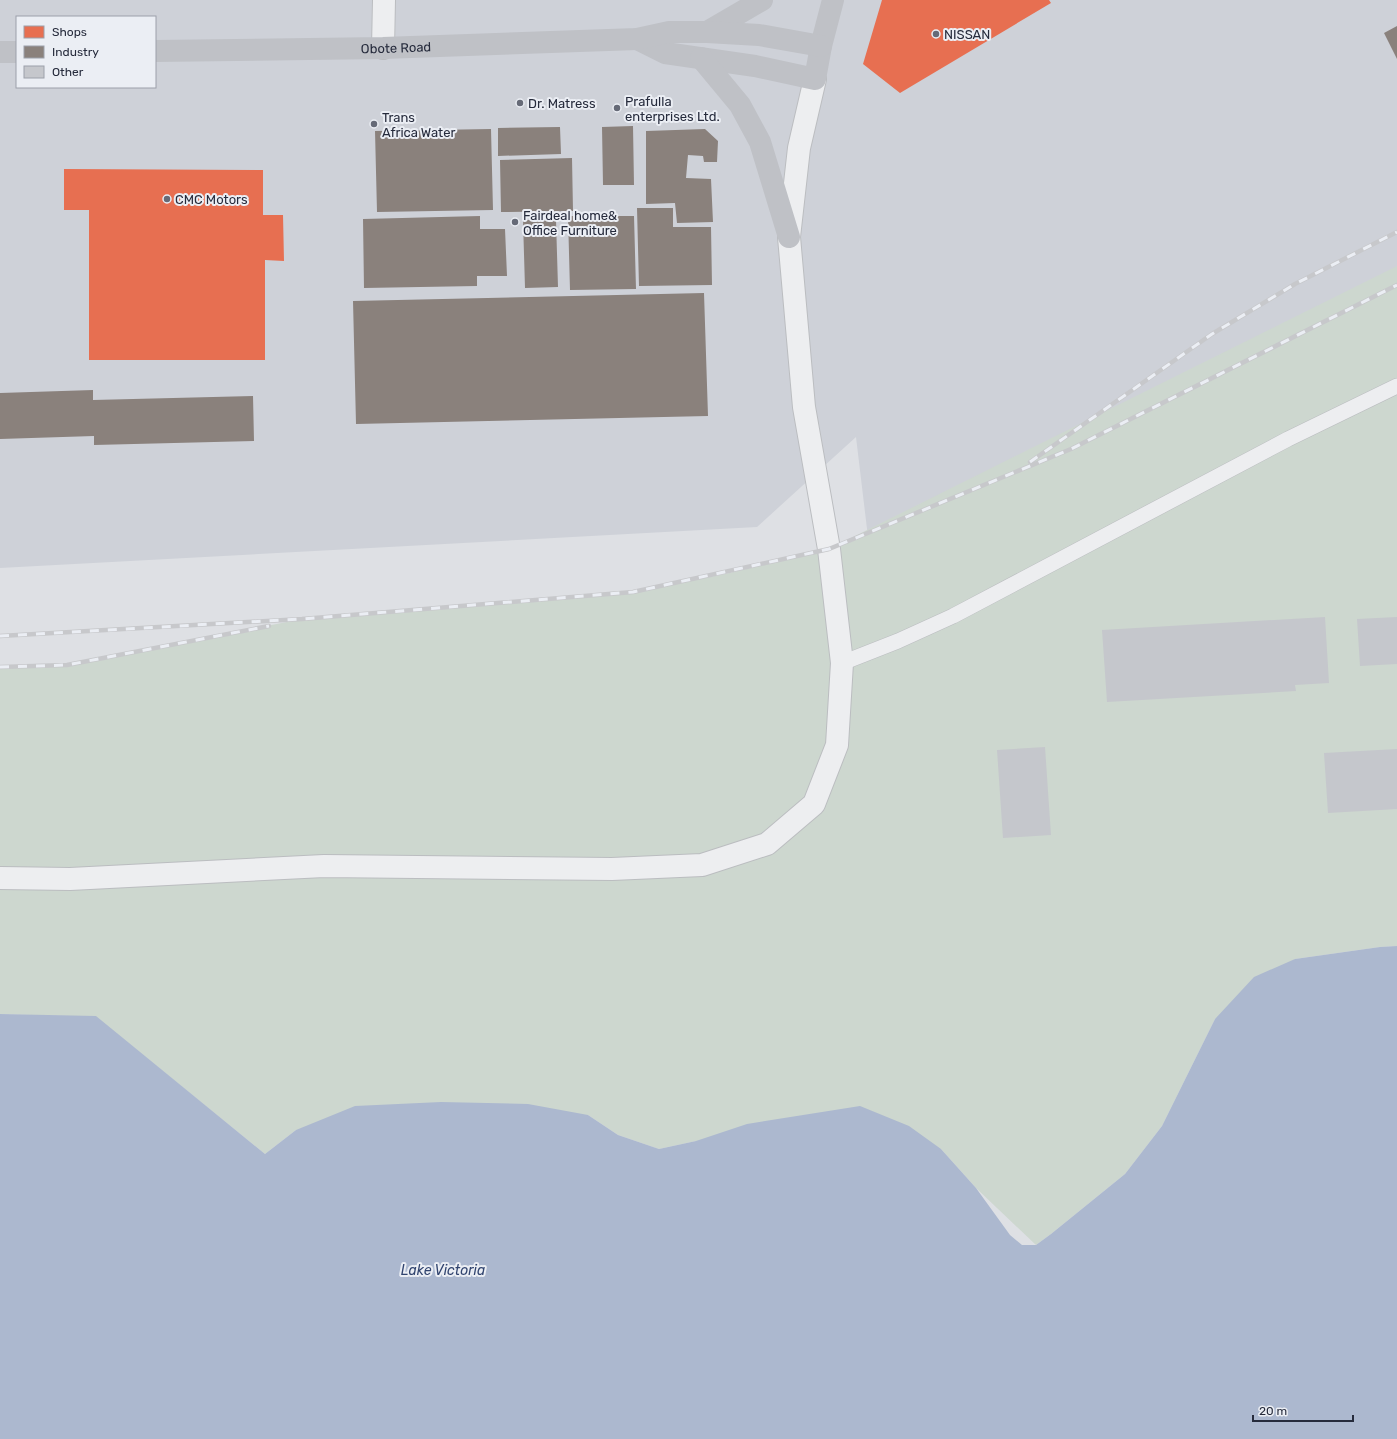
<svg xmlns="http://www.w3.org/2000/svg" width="1397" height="1439" viewBox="0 0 1397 1439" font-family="Rubik,sans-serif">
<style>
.built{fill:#ced1d8;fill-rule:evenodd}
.green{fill:#cdd7cf}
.water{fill:#acb8cf}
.shops{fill:#e76f51}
.industry{fill:#8a817c}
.building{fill:#c5c7cc}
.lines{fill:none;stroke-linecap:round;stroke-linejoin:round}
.service-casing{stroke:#bbbdc0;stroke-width:16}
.minor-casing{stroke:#bbbdc0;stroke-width:24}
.service{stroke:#edeef0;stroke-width:15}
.minor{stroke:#edeef0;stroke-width:22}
.secondary{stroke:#bfc1c6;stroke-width:22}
.rail-casing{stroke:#c7c8cb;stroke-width:4.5}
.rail{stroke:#ebeef4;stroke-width:3;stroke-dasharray:9;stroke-linecap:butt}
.poi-dot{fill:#666a77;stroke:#ebeef4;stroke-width:1.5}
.labels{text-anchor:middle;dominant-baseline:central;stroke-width:4;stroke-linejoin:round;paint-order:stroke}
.poi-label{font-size:13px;fill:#262b3c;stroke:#ebeef4;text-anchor:start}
.street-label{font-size:13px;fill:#262b3c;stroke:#ebeef4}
.water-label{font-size:14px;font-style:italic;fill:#31446f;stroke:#ebeef4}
</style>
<rect width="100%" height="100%" fill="#dee0e4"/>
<path class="built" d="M 0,0 L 1397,0 L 1397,357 L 876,604 L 856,437 L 757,527 L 0,568 ZM 17,17 L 155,17 L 155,87 L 17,87 Z"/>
<path class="green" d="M 1397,266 L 1397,946 L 1380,947 L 1295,959 L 1215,1019 L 1162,1126 L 1125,1174 L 1051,1234 L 1036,1245 L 976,1188 L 941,1149 L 696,1141 L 659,1149 L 618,1135 L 588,1115 L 296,1130 L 265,1154 L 96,1017 L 0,1014 L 0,667 L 67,665 L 302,619 L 633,592 L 725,574 L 829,549 Z"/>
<path class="water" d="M 1397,946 L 1397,1439 L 0,1439 L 0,1014 L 96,1016 L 265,1154 L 296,1130 L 355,1106 L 441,1102 L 528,1104 L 588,1115 L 618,1135 L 659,1149 L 696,1141 L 747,1124 L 860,1106 L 909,1126 L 941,1149 L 976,1188 L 1010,1235 L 1022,1245 L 1036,1245 L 1051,1234 L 1125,1174 L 1162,1126 L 1215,1019 L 1254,977 L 1295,959 L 1380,947 Z"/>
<path class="shops" d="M 882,0 L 1049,0 L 1051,3 L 900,93 L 863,64 Z
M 64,169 L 263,170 L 263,215 L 283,215 L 284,261 L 265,260 L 265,360 L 89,360 L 89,210 L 64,210 Z"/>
<path class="industry" d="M 1397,26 L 1397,59 L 1384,33 Z
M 633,126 L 634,185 L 603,185 L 602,127 Z
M 560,127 L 561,154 L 498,156 L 498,128 Z
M 491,129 L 493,210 L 377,212 L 375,131 Z
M 705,129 L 718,141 L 717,162 L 704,162 L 703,156 L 688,155 L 686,178 L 711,179 L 713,222 L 677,223 L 675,203 L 646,204 L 646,131 Z
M 572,158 L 573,211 L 501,212 L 500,160 Z
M 637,208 L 673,208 L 673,227 L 711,227 L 712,285 L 639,286 Z
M 480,216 L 480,229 L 505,229 L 507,276 L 477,276 L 477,286 L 364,288 L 363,219 Z
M 568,216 L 634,216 L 636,289 L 570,290 Z
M 523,220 L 556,220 L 558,287 L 525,288 Z
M 704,293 L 708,416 L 356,424 L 353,301 Z
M 93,390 L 93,400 L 253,396 L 254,441 L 94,445 L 94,436 L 0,439 L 0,393 Z"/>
<path class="building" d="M 1325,617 L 1329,683 L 1295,685 L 1296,691 L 1107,702 L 1102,630 Z
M 1397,617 L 1397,664 L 1360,666 L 1357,619 Z
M 1045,747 L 1051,835 L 1003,838 L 997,750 Z
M 1397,749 L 1397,809 L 1328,813 L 1324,753 Z"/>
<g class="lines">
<defs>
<path id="service" d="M 842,663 L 898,641 L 953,616 L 1288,439 L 1397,386"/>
<path id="minor" d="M 383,48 L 384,0
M 0,878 L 70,879 L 324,866 L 612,869 L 702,865 L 767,844 L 814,804 L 837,745 L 842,663 L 829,549 L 804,407 L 789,237 L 799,148 L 815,79"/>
</defs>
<use href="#service" class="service-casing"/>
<use href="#minor" class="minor-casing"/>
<use href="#service" class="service"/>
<use href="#minor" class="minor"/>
<g class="secondary">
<path d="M 707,32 L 762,0"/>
<path d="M 637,39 L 665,53 L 755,66 L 815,79 L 821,46 L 833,0"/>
<path id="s1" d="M 155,51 L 383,48 L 637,39 L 669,32 L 707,32 L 759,35 L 821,46"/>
<path d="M 0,52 L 17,52"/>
<path d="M 701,58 L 740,105 L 760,142 L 789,237"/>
</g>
<defs>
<path id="rail" d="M 1030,462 L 1212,334 L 1295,284 L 1397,232
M 0,636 L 302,619 L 633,592 L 829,549 L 1071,449 L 1397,285
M 0,667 L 67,665 L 269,626"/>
</defs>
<use href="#rail" class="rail-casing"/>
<use href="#rail" class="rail"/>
</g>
<g class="poi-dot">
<circle cx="936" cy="34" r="4"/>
<circle cx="520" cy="103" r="4"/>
<circle cx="617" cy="108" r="4"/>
<circle cx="374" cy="124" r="4"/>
<circle cx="167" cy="199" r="4"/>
<circle cx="515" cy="222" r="4"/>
</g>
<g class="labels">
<g class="poi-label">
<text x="944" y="34">NISSAN</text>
<text x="625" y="101">Prafulla<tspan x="625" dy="15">enterprises Ltd.</tspan></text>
<text x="528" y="103">Dr. Matress</text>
<text x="382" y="117">Trans<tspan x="382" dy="15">Africa Water</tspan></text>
<text x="175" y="199">CMC Motors</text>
<text x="523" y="215">Fairdeal home&amp;<tspan x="523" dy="15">Office Furniture</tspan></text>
</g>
<g class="street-label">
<text stroke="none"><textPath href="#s1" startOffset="241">Obote Road</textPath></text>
</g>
<g class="water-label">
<text x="443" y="1270">Lake Victoria</text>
</g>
</g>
<rect x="16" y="16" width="140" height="72" fill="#ebeef4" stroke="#9ca0aa"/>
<rect x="24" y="26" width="20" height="12" fill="#e76f51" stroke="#9ca0aa"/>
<text x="52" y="36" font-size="12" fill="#262b3c">Shops</text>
<rect x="24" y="46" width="20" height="12" fill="#8a817c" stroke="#9ca0aa"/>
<text x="52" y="56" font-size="12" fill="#262b3c">Industry</text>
<rect x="24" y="66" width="20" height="12" fill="#c5c7cc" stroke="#9ca0aa"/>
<text x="52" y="76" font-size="12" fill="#262b3c">Other</text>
<path d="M1253 1415v6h100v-6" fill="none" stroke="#262b3c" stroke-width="2"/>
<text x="1259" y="1415" font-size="12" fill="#262b3c" stroke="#ebeef4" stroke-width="3" paint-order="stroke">20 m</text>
</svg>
